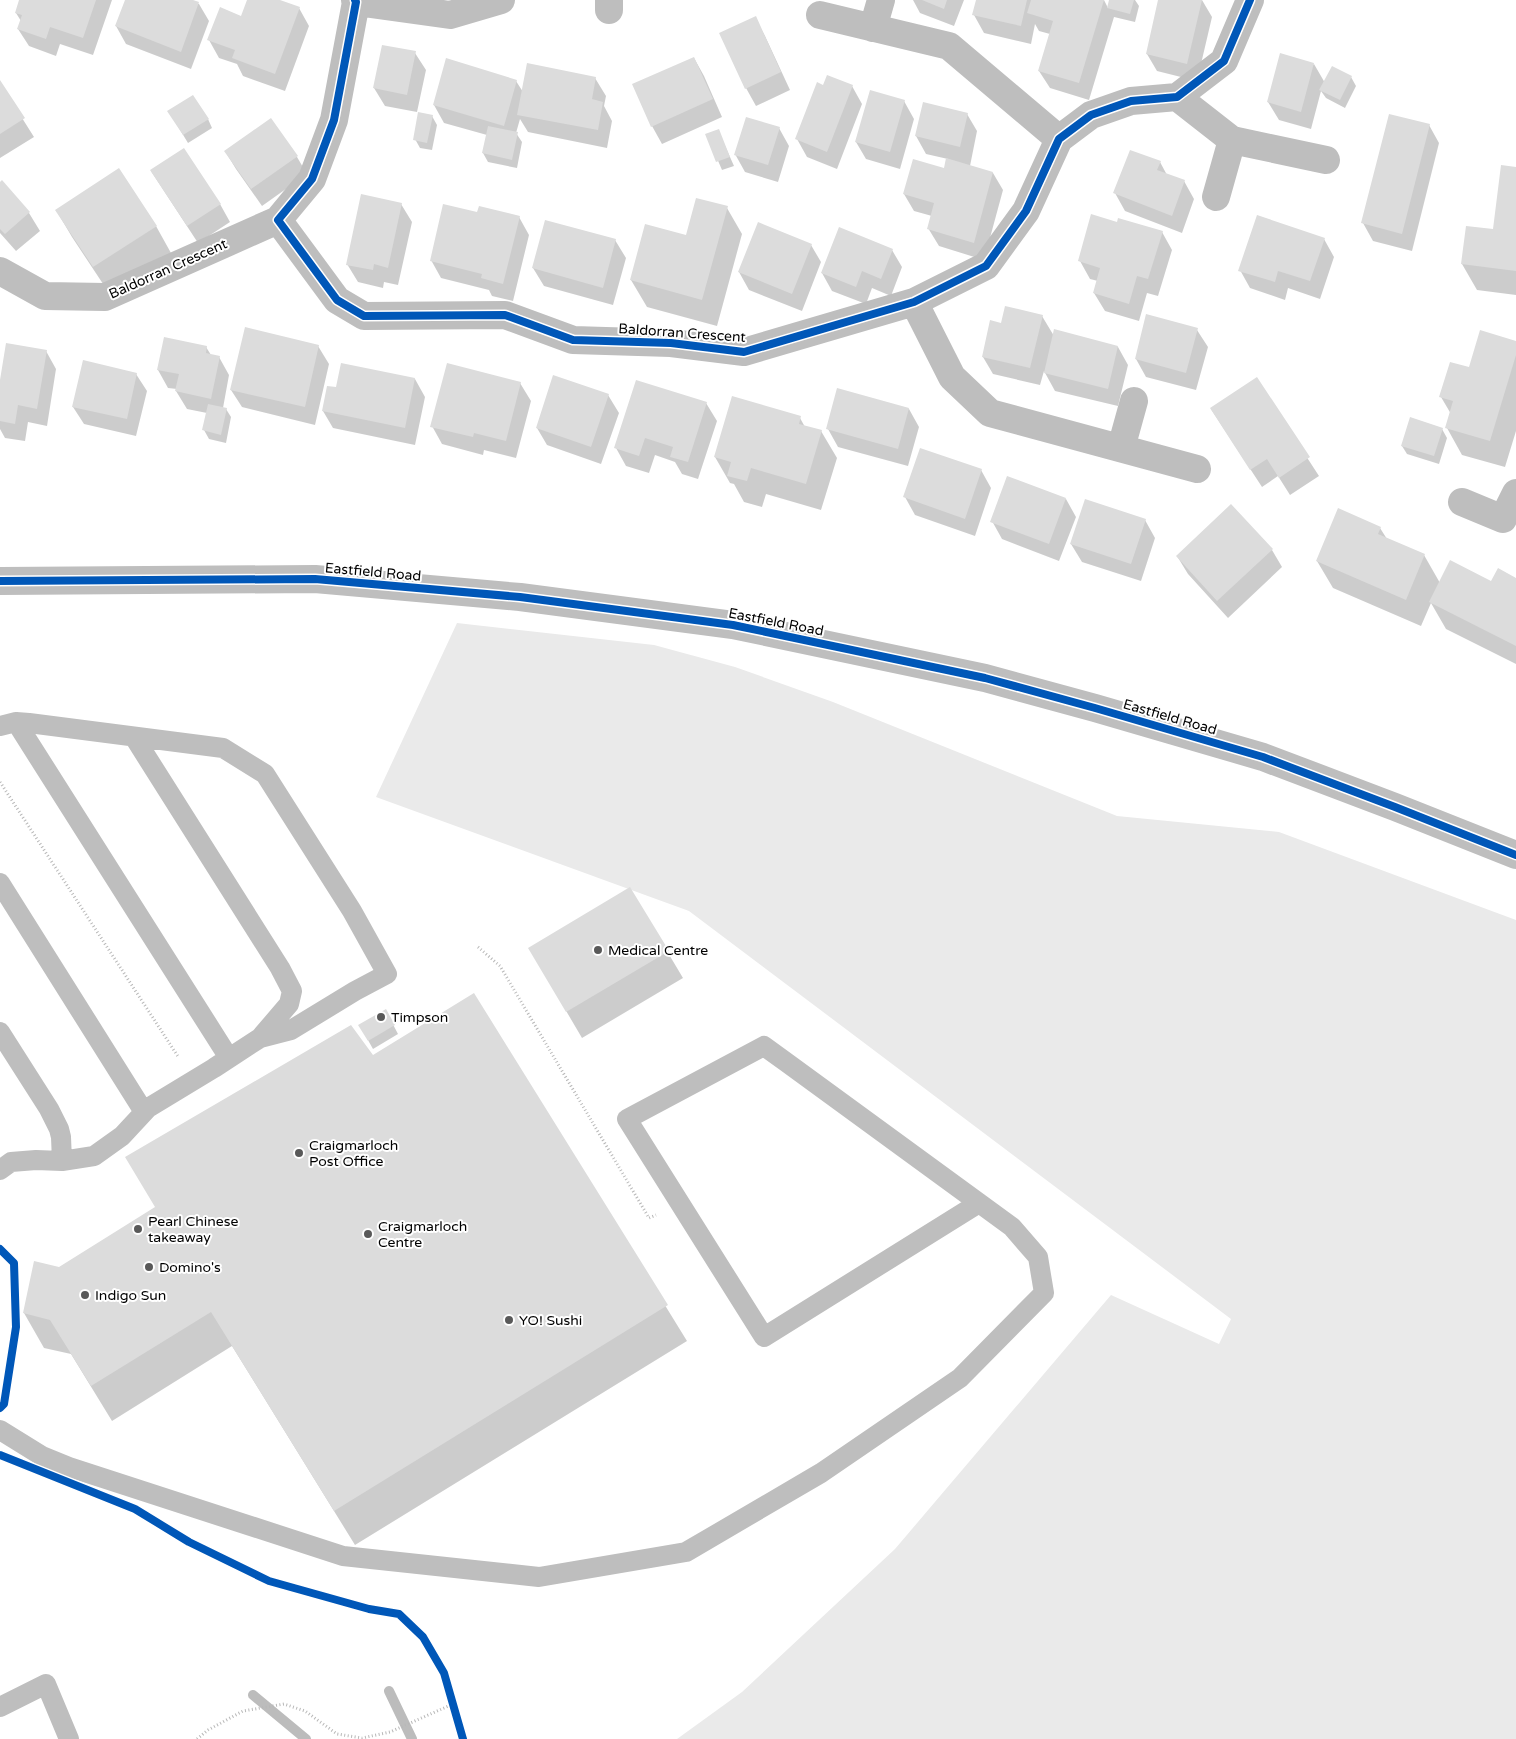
<svg xmlns="http://www.w3.org/2000/svg" width="1516" height="1739" viewBox="0 0 1516 1739" font-family="'Varela Round',sans-serif">
<style>
.green{fill:#eaeaea}
.shadow{fill:#0003}
.lines{fill:none;stroke-linecap:round;stroke-linejoin:round}
.stream{stroke:#bcbcbc;stroke-width:10}
.building{fill:#dcdcdc}
.path{stroke:#b8b8b8;stroke-width:3;stroke-dasharray:1 2.5;stroke-linecap:butt}
.service{stroke:#bebebe;stroke-width:20}
.minor{stroke:#bebebe;stroke-width:28}
.tertiary{stroke:#bebebe;stroke-width:28}
.cycleway-casing{stroke:#fff;stroke-width:11}
.cycleway{stroke:#0057b8;stroke-width:8}
.poi-dot{fill:#595959;stroke:#fff;stroke-width:2}
.labels{text-anchor:middle;dominant-baseline:central;stroke-width:4;stroke-linejoin:round;paint-order:stroke}
.street-label{font-size:14px;fill:#000;stroke:#fff}
.poi-label{font-size:14px;fill:#000;stroke:#fff;text-anchor:start}
</style>
<rect width="100%" height="100%" fill="#fff"/>
<path class="green" d="M 457,623 L 654,645 L 735,667 L 833,702 L 1117,816 L 1279,832 L 1516,920 L 1516,1739 L 677,1739 L 742,1692 L 895,1549 L 1111,1295 L 1219,1344 L 1231,1319 L 689,911 L 376,797 Z"/>
<path class="shadow" d="M 21,0 L 112,0 L 93,55 L 60,44 L 56,56 L 29,46 L 18,29 L 21,21 L 16,13 Z
M 126,0 L 189,0 L 199,4 L 209,21 L 191,69 L 126,44 L 116,26 Z
M 248,0 L 277,0 L 299,8 L 309,26 L 285,91 L 243,76 L 237,64 L 219,58 L 209,40 L 242,17 Z
M 913,0 L 964,0 L 954,26 L 920,13 Z
M 977,0 L 1104,0 L 1108,8 L 1110,0 L 1135,0 L 1139,6 L 1135,22 L 1114,17 L 1089,100 L 1050,88 L 1039,71 L 1050,34 L 1039,31 L 1035,24 L 1031,44 L 984,33 L 974,15 Z
M 1160,0 L 1202,0 L 1212,17 L 1197,81 L 1157,71 L 1147,54 Z
M 755,18 L 765,36 L 790,90 L 756,106 L 746,88 Z
M 415,53 L 426,70 L 417,112 L 385,106 L 374,88 Z
M 694,58 L 704,76 L 722,117 L 662,144 L 652,126 Z
M 1314,64 L 1325,83 L 1351,77 L 1356,86 L 1345,108 L 1326,98 L 1321,91 L 1311,129 L 1279,120 L 1268,102 Z
M 595,78 L 606,96 L 604,106 L 612,121 L 607,148 L 528,132 L 520,119 L 516,133 L 522,142 L 517,168 L 488,162 L 483,153 L 487,135 L 444,123 L 434,105 L 516,81 L 523,92 Z
M 0,83 L 34,137 L 0,158 Z
M 824,86 L 852,86 L 862,104 L 837,169 L 807,157 L 797,139 Z
M 904,101 L 914,119 L 900,169 L 866,159 L 856,142 Z
M 967,114 L 977,131 L 970,166 L 993,173 L 1003,190 L 984,260 L 939,246 L 928,228 L 932,216 L 914,211 L 904,194 L 945,170 L 948,159 L 926,154 L 916,136 Z
M 432,116 L 437,125 L 432,150 L 420,148 L 415,139 Z
M 208,119 L 212,128 L 188,143 L 174,120 Z
M 1429,125 L 1439,143 L 1412,251 L 1373,241 L 1363,223 Z
M 779,128 L 789,146 L 778,182 L 745,172 L 735,154 Z
M 718,130 L 734,166 L 722,170 L 707,135 Z
M 225,151 L 297,157 L 307,174 L 262,206 L 236,169 Z
M 1160,162 L 1167,175 L 1184,181 L 1194,199 L 1182,233 L 1125,211 L 1115,193 Z
M 1516,168 L 1516,295 L 1477,290 L 1462,264 L 1494,230 Z
M 151,171 L 220,204 L 230,222 L 198,243 Z
M 2,182 L 29,213 L 40,231 L 16,251 L 0,233 L 0,183 Z
M 401,204 L 412,222 L 398,285 L 384,282 L 383,288 L 358,282 L 347,264 Z
M 727,208 L 742,234 L 717,326 L 647,307 L 631,280 Z
M 56,210 L 156,226 L 171,253 L 109,293 L 72,237 Z
M 478,213 L 519,217 L 529,235 L 513,301 L 492,296 L 489,290 L 441,278 L 431,260 Z
M 1118,223 L 1162,232 L 1172,250 L 1158,296 L 1147,293 L 1139,321 L 1105,311 L 1094,293 L 1098,281 L 1090,279 L 1080,261 Z
M 1324,239 L 1334,257 L 1320,299 L 1288,288 L 1285,300 L 1250,288 L 1240,270 Z
M 615,240 L 626,258 L 613,305 L 544,286 L 533,268 Z
M 811,245 L 821,262 L 802,311 L 749,290 L 739,272 Z
M 892,250 L 902,267 L 891,296 L 872,288 L 866,304 L 832,291 L 822,273 Z
M 1042,316 L 1054,336 L 1118,347 L 1128,365 L 1118,406 L 1055,391 L 1044,371 L 1040,385 L 993,374 L 983,357 L 1002,324 Z
M 1197,330 L 1208,347 L 1196,390 L 1146,377 L 1136,359 Z
M 1516,342 L 1516,431 L 1505,467 L 1462,455 L 1447,428 L 1451,414 L 1441,397 L 1470,369 Z
M 318,346 L 329,364 L 315,425 L 242,407 L 231,390 Z
M 206,347 L 211,355 L 219,357 L 229,375 L 223,408 L 226,409 L 231,417 L 226,443 L 209,439 L 204,430 L 207,413 L 187,409 L 176,391 L 177,389 L 168,388 L 158,370 Z
M 46,351 L 56,369 L 47,426 L 28,422 L 25,441 L 5,438 L 0,429 L 0,388 Z
M 136,374 L 147,391 L 136,436 L 84,424 L 73,407 Z
M 415,379 L 425,397 L 415,445 L 333,428 L 323,411 L 337,389 Z
M 1256,379 L 1319,476 L 1290,495 L 1278,476 L 1262,487 L 1211,409 Z
M 520,383 L 531,401 L 516,458 L 484,450 L 483,455 L 442,444 L 432,426 Z
M 608,395 L 619,413 L 601,464 L 547,445 L 537,428 Z
M 706,403 L 717,421 L 698,479 L 682,474 L 675,462 L 655,455 L 649,473 L 626,466 L 616,448 Z
M 909,409 L 919,427 L 908,466 L 838,447 L 828,429 Z
M 800,418 L 805,427 L 821,431 L 837,458 L 821,510 L 766,494 L 762,507 L 744,502 L 734,484 L 730,483 L 715,457 Z
M 1442,429 L 1447,438 L 1439,464 L 1407,454 L 1402,446 Z
M 981,470 L 991,488 L 975,536 L 915,515 L 905,497 Z
M 1066,499 L 1076,517 L 1059,561 L 1002,539 L 992,521 Z
M 1145,520 L 1155,538 L 1141,581 L 1082,562 L 1071,544 Z
M 1380,528 L 1387,539 L 1424,555 L 1440,583 L 1492,583 L 1516,579 L 1516,664 L 1446,629 L 1431,603 L 1421,626 L 1333,588 L 1317,561 Z
M 1272,550 L 1282,567 L 1228,618 L 1188,574 L 1177,556 Z
M 630,889 L 683,978 L 582,1038 L 545,975 Z
M 474,995 L 687,1341 L 355,1545 L 232,1346 L 112,1421 L 71,1354 L 44,1348 L 24,1313 L 59,1268 L 156,1208 L 372,1057 Z
M 386,1011 L 398,1034 L 373,1049 L 360,1026 Z"/>
<g class="lines">
<path class="stream" d="M 389,1691 L 412,1739
M 253,1695 L 306,1739"/>
</g>
<path class="building" d="M 19,0 L 96,0 L 83,38 L 50,27 L 46,39 L 17,29 L 22,15 L 15,13 Z
M 125,0 L 193,0 L 199,2 L 181,52 L 115,26 Z
M 247,0 L 280,0 L 300,7 L 275,74 L 232,58 L 235,50 L 207,40 L 220,7 L 241,16 Z
M 922,0 L 947,0 L 944,9 Z
M 976,0 L 1027,0 L 1021,26 L 972,15 Z
M 1031,0 L 1104,0 L 1079,83 L 1038,71 L 1053,21 L 1027,13 Z
M 1109,0 L 1134,0 L 1130,14 L 1107,8 Z
M 1158,0 L 1202,0 L 1187,64 L 1146,54 Z
M 756,16 L 781,72 L 745,89 L 719,33 Z
M 382,45 L 416,51 L 407,95 L 373,88 Z
M 1280,53 L 1314,63 L 1301,112 L 1267,102 Z
M 694,57 L 713,99 L 651,127 L 632,84 Z
M 446,58 L 517,80 L 504,126 L 433,105 Z
M 527,63 L 596,77 L 592,99 L 603,102 L 598,130 L 517,115 Z
M 1332,66 L 1352,76 L 1340,100 L 1319,90 Z
M 827,75 L 853,85 L 827,152 L 795,139 L 817,82 L 823,85 Z
M 0,80 L 25,118 L 0,134 Z
M 870,90 L 905,100 L 890,152 L 855,142 Z
M 193,95 L 209,119 L 183,135 L 167,111 Z
M 923,102 L 968,113 L 960,147 L 915,136 Z
M 418,112 L 433,115 L 427,143 L 413,140 Z
M 1389,114 L 1430,124 L 1402,234 L 1361,223 Z
M 746,117 L 780,127 L 768,165 L 734,155 Z
M 271,118 L 298,156 L 251,189 L 224,151 Z
M 488,126 L 518,132 L 512,160 L 482,153 Z
M 719,129 L 730,157 L 716,162 L 705,134 Z
M 184,148 L 221,204 L 187,226 L 150,170 Z
M 1130,150 L 1161,161 L 1157,170 L 1185,180 L 1172,216 L 1113,193 Z
M 946,158 L 993,172 L 974,243 L 927,229 L 934,203 L 903,194 L 913,159 L 944,168 Z
M 1501,165 L 1516,167 L 1516,271 L 1461,264 L 1466,226 L 1493,229 Z
M 119,168 L 157,226 L 93,267 L 55,210 Z
M 2,180 L 30,212 L 5,234 L 0,229 L 0,182 Z
M 361,194 L 402,203 L 388,268 L 374,264 L 373,270 L 346,265 Z
M 696,198 L 728,206 L 702,300 L 630,280 L 645,224 L 686,235 Z
M 443,204 L 477,212 L 479,206 L 520,216 L 503,284 L 481,278 L 482,274 L 430,261 Z
M 1091,214 L 1117,222 L 1118,218 L 1163,231 L 1148,279 L 1137,276 L 1129,304 L 1093,293 L 1100,268 L 1078,261 Z
M 1257,215 L 1325,238 L 1310,281 L 1278,271 L 1275,282 L 1238,271 Z
M 545,220 L 616,239 L 603,288 L 532,268 Z
M 758,222 L 812,244 L 792,294 L 738,272 Z
M 839,227 L 893,249 L 881,279 L 862,271 L 856,287 L 821,273 Z
M 1005,306 L 1043,315 L 1030,368 L 982,357 L 990,320 L 1001,323 Z
M 1146,314 L 1198,328 L 1186,373 L 1135,359 Z
M 245,327 L 319,345 L 305,407 L 230,390 Z
M 1054,329 L 1118,346 L 1108,389 L 1044,373 Z
M 1480,330 L 1516,341 L 1516,355 L 1490,441 L 1445,428 L 1453,401 L 1439,397 L 1450,362 L 1469,367 Z
M 164,337 L 207,346 L 206,353 L 220,356 L 211,399 L 175,391 L 179,374 L 157,370 Z
M 6,343 L 47,350 L 37,409 L 18,405 L 15,424 L 0,421 L 0,380 Z
M 83,360 L 137,373 L 127,419 L 72,407 Z
M 341,363 L 415,378 L 405,428 L 322,411 L 327,386 L 336,387 Z
M 447,363 L 521,382 L 506,441 L 474,433 L 473,437 L 430,427 Z
M 553,375 L 609,394 L 591,447 L 536,428 Z
M 1257,377 L 1310,457 L 1279,478 L 1267,459 L 1250,470 L 1210,408 Z
M 636,380 L 707,402 L 688,462 L 670,457 L 673,447 L 645,438 L 639,456 L 614,448 Z
M 837,388 L 909,408 L 898,449 L 826,429 Z
M 732,396 L 801,416 L 799,424 L 822,430 L 806,484 L 751,468 L 747,481 L 727,476 L 731,462 L 714,457 Z
M 208,404 L 227,408 L 221,435 L 202,430 Z
M 1410,417 L 1443,428 L 1434,456 L 1401,446 Z
M 920,448 L 982,469 L 965,519 L 903,497 Z
M 1007,476 L 1066,498 L 1049,544 L 990,522 Z
M 1085,499 L 1146,519 L 1131,564 L 1070,544 Z
M 1231,504 L 1273,549 L 1217,601 L 1176,556 Z
M 1338,508 L 1381,527 L 1378,534 L 1425,554 L 1406,600 L 1316,561 Z
M 1450,560 L 1491,581 L 1498,568 L 1516,578 L 1516,646 L 1429,602 Z
M 630,887 L 669,951 L 566,1012 L 528,948 Z
M 474,993 L 668,1305 L 334,1511 L 211,1312 L 91,1386 L 50,1320 L 23,1313 L 34,1261 L 59,1267 L 155,1207 L 125,1157 L 351,1025 L 373,1055 Z
M 386,1009 L 395,1025 L 368,1041 L 358,1025 Z"/>
<g class="lines">
<path class="path" d="M 0,782 L 179,1058
M 478,947 L 500,966 L 649,1218 L 656,1215
M 197,1739 L 208,1730 L 243,1711 L 284,1704 L 305,1711 L 337,1734 L 362,1738 L 390,1732 L 453,1704"/>
<path class="service" d="M 16,722 L 229,1058
M 0,726 L 16,722 L 29,723 L 223,748 L 265,774 L 352,911 L 387,974 L 355,991 L 291,1030 L 260,1038
M 0,883 L 144,1112
M 0,1032 L 49,1109 L 59,1129 L 61,1137 L 62,1161
M 0,1170 L 11,1162 L 36,1160 L 62,1161 L 94,1156 L 122,1136 L 148,1108 L 214,1068 L 260,1038 L 289,1004 L 292,991 L 280,968 L 134,737
M 0,1430 L 42,1456 L 69,1467 L 343,1556 L 539,1577 L 686,1552 L 821,1473 L 960,1378 L 1044,1293 L 1038,1257 L 1012,1227 L 786,1062 L 764,1046 L 627,1119 L 764,1337 L 979,1203
M 0,1707 L 46,1684 L 69,1739"/>
<path class="minor" d="M 355,0 L 356,2 L 334,120 L 312,179 L 278,220 L 337,300 L 364,316 L 505,315 L 573,340 L 671,343 L 744,352 L 914,302 L 986,266 L 1026,211 L 1059,139 L 1091,115 L 1131,101 L 1177,97 L 1224,61 L 1250,0
M 609,0 L 609,10
M 356,2 L 450,15 L 501,0
M 820,15 L 949,46 L 1059,139
M 873,28 L 881,0
M 1177,97 L 1232,140 L 1326,160
M 1216,197 L 1232,140
M 0,271 L 45,296 L 105,297 L 278,220
M 914,302 L 952,377 L 990,413 L 1197,469
M 1121,448 L 1134,401
M 1462,502 L 1503,519 L 1516,493"/>
<path class="tertiary" d="M 0,581 L 315,579 L 520,597 L 733,625 L 985,678 L 1095,708 L 1263,757 L 1395,807 L 1516,855"/>
<defs>
<path id="cycleway" d="M 355,0 L 356,2 L 334,120 L 312,179 L 278,220 L 337,300 L 364,316 L 505,315 L 573,340 L 671,343 L 744,352 L 914,302 L 986,266 L 1026,211 L 1059,139 L 1091,115 L 1131,101 L 1177,97 L 1224,61 L 1250,0
M 0,581 L 315,579 L 520,597 L 733,625 L 985,678 L 1095,708 L 1263,757 L 1395,807 L 1516,855
M 0,1249 L 14,1263 L 16,1327 L 4,1404 L 0,1408
M 0,1455 L 135,1509 L 189,1542 L 269,1581 L 369,1609 L 399,1614 L 423,1637 L 444,1673 L 463,1739"/>
</defs>
<use href="#cycleway" class="cycleway-casing"/>
<use href="#cycleway" class="cycleway"/>
</g>
<g class="poi-dot">
<circle cx="598" cy="950" r="5"/>
<circle cx="381" cy="1017" r="5"/>
<circle cx="299" cy="1153" r="5"/>
<circle cx="138" cy="1229" r="5"/>
<circle cx="368" cy="1234" r="5"/>
<circle cx="149" cy="1267" r="5"/>
<circle cx="85" cy="1295" r="5"/>
<circle cx="509" cy="1320" r="5"/>
</g>
<g class="labels">
<g class="street-label">
<text transform="translate(168 269) rotate(-24)">Baldorran Crescent</text>
<text transform="translate(682 333) rotate(4)">Baldorran Crescent</text>
<text transform="translate(373 572) rotate(5)">Eastfield Road</text>
<text transform="translate(776 622) rotate(11)">Eastfield Road</text>
<text transform="translate(1170 717) rotate(16)">Eastfield Road</text>
</g>
<g class="poi-label">
<text x="608" y="950">Medical Centre</text>
<text x="391" y="1017">Timpson</text>
<text x="309" y="1145">Craigmarloch<tspan x="309" dy="16">Post Office</tspan></text>
<text x="148" y="1221">Pearl Chinese<tspan x="148" dy="16">takeaway</tspan></text>
<text x="378" y="1226">Craigmarloch<tspan x="378" dy="16">Centre</tspan></text>
<text x="159" y="1267">Domino's</text>
<text x="95" y="1295">Indigo Sun</text>
<text x="519" y="1320">YO! Sushi</text>
</g>
</g>
</svg>
